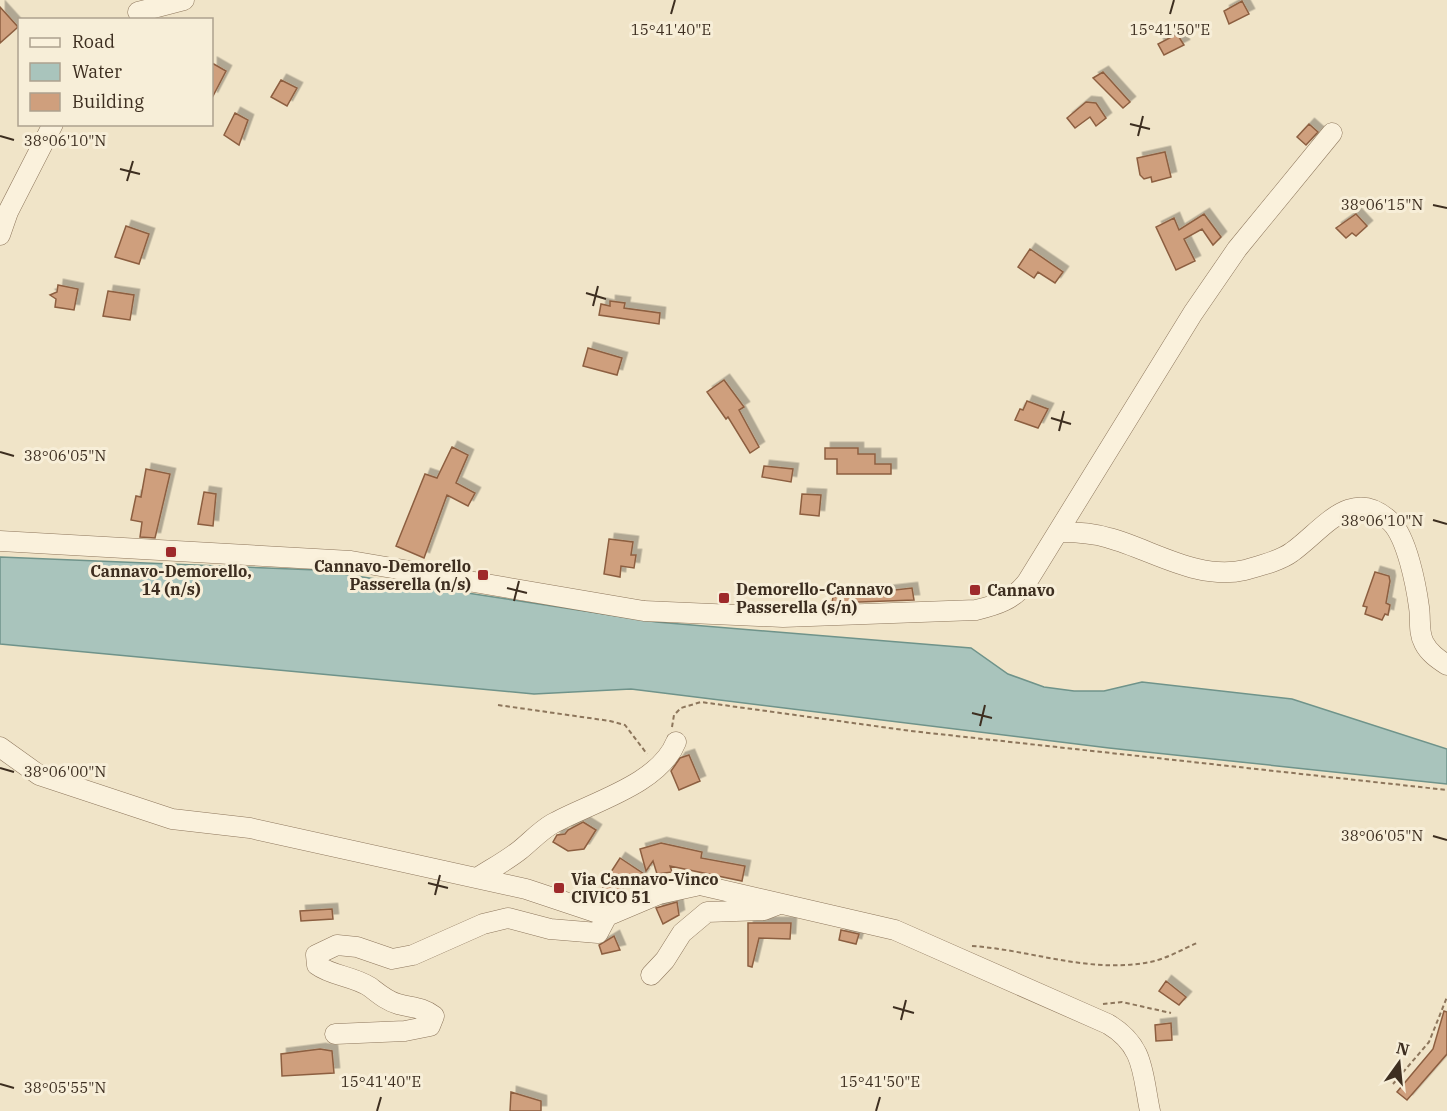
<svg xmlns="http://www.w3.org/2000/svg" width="1447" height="1111" viewBox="0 0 1447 1111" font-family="'IBM Plex Serif',serif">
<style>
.water{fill:#a9c4bc;stroke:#6f938a;stroke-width:1.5}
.building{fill:#cf9f7d;stroke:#8d5f41;stroke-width:1.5;filter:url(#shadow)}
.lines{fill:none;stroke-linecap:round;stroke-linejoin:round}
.minor-casing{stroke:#8d765c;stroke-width:21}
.path{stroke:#8d765c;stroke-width:2;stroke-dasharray:4.5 3;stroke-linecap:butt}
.minor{stroke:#faf1dc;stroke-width:20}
.ticks{fill:none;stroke:#3d2e20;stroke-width:2}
.poi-dot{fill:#9e2a2b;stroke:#f7eed8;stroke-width:2}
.labels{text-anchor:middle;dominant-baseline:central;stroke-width:6;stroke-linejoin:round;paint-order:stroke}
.poi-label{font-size:16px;font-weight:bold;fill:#3d2e20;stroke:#f7eed8;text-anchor:start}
.ticks-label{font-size:15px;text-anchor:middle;fill:#3d2e20;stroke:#f7eed8;stroke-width:6;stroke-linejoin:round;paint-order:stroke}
</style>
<defs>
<filter id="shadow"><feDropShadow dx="5.5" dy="-5.5" stdDeviation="0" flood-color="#0004"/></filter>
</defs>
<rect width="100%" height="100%" fill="#f0e4c8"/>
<path class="water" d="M 0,557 L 317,570 L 656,622 L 971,648 L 1008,674 L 1044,687 L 1074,691 L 1104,691 L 1142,682 L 1292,699 L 1447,749 L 1447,784 L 1109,748 L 631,689 L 534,694 L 0,644 Z"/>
<path class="building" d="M 1242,1 L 1249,14 L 1229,24 L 1224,11 Z
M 0,7 L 18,27 L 0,43 Z
M 1177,34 L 1184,45 L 1164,55 L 1158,44 Z
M 212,63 L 226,71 L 212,98 Z
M 1103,72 L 1130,102 L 1123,108 L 1093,78 Z
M 281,80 L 297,88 L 287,106 L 271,97 Z
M 1086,102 L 1096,103 L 1106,118 L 1096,126 L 1090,117 L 1075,128 L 1067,118 Z
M 235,113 L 248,120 L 239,145 L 224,135 Z
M 1309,124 L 1318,132 L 1306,145 L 1297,137 Z
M 1165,152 L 1171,177 L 1152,182 L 1151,177 L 1144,179 L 1140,175 L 1137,158 Z
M 1204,214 L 1221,237 L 1213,245 L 1202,229 L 1184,239 L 1195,261 L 1176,270 L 1156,227 L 1174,218 L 1179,230 Z
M 1356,214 L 1367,226 L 1356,236 L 1352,233 L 1346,238 L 1336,228 Z
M 126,226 L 149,234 L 139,264 L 115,257 Z
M 1030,249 L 1063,272 L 1055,283 L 1038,272 L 1034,278 L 1018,267 Z
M 58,285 L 78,289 L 74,310 L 55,307 L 56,299 L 50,295 L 57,292 Z
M 108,291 L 134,295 L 130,320 L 103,316 Z
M 610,301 L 625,303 L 624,308 L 660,313 L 659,324 L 599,315 L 601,304 L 610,306 Z
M 588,348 L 622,358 L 617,375 L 583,366 Z
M 724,380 L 744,407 L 739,410 L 759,447 L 750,453 L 728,417 L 726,419 L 707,392 Z
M 1027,401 L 1048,409 L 1038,428 L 1015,420 L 1020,409 L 1023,410 Z
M 452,447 L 468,455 L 456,483 L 475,493 L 468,506 L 447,495 L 424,558 L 396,546 L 425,474 L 437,478 Z
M 825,448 L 858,448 L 858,454 L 875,454 L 875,464 L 891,464 L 891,474 L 837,474 L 837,459 L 825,459 Z
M 764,466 L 793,469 L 791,482 L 762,477 Z
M 146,469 L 170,474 L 155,538 L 140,537 L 142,522 L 131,520 L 136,496 L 141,497 Z
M 204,492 L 216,494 L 213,526 L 198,524 Z
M 802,494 L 821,495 L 819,516 L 800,514 Z
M 609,539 L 633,542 L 631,555 L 636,555 L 634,568 L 621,566 L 620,577 L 604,574 Z
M 1375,572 L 1389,576 L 1390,581 L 1386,603 L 1390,605 L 1388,615 L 1385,614 L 1382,620 L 1365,614 L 1367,607 L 1363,606 Z
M 912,588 L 914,600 L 832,603 L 833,597 Z
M 689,755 L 700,781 L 679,790 L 671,771 L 680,758 Z
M 583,822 L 596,830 L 584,849 L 568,851 L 553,842 L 557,835 L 565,834 L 568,830 Z
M 661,843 L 702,852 L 701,858 L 745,866 L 742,881 L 670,866 L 672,872 L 657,874 L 653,861 L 646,871 L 640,849 Z
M 620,858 L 644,874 L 635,886 L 629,882 L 614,897 L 602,889 L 613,874 L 611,872 Z
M 677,902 L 679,915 L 663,924 L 656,908 Z
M 332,909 L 333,919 L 301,921 L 300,911 Z
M 748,923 L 791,923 L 790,939 L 759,938 L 752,967 L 748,966 Z
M 841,930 L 859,934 L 856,944 L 839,940 Z
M 614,936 L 620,950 L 602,954 L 599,945 Z
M 1166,981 L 1186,997 L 1179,1005 L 1159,991 Z
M 1444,1011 L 1447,1012 L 1447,1054 L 1407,1100 L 1397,1092 L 1433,1049 Z
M 1171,1023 L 1172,1040 L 1156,1041 L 1155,1025 Z
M 320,1049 L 332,1051 L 334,1073 L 282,1076 L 281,1054 Z
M 511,1092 L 541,1101 L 541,1111 L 510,1111 Z"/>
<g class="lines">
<defs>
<path id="minor" d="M 138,12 L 184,0
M 0,235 L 8,212 L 53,124
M 1060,532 C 1077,532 1093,533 1109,538 C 1153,550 1198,581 1245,570 C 1259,566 1280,561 1292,552 C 1323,530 1352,484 1391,522 C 1407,538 1416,585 1419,607 C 1421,620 1418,632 1424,643 C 1429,653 1438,659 1447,665
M 0,541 L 351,561 L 644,611 L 783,617 L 976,610 C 997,605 1013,600 1027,582 L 1193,313 L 1237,249 L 1332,133
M 0,747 L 39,775 L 172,819 L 250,828 L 526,889 L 607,916 L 659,894 L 700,885 L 895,930 L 1108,1024 C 1145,1046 1142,1073 1150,1111
M 477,878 C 491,869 506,861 520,850 C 530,842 540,831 552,824 C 589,803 659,785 676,742
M 651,975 L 665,960 L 682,933 L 707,912 L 764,910 L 777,905
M 335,1034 L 405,1031 L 430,1026 L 434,1016 C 422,1007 413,1008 398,1004 C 387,1001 379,994 370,987 C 353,976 332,976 317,965 L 316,955 L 337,945 L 357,947 L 392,959 L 413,955 L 483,924 L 508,918 L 550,929 L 598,933 L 607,916"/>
</defs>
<use href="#minor" class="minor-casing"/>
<path class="path" d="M 498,705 L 610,721 L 625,725 L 647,754
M 672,727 L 674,715 L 681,708 L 701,702 L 911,731 L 1447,790
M 972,946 C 1032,950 1089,974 1150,962 C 1166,959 1183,949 1197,943
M 1103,1004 L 1122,1002 L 1171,1013
M 1393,1084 L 1429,1042 L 1447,997"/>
<use href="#minor" class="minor"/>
</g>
<path class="ticks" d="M 671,14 L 675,0M 1170,14 L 1174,0M 1130,124 L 1150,129M 0,136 L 14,140M 1138,136 L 1143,116M 120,169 L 140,174M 127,181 L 133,161M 1433,205 L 1447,208M 586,293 L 606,299M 593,306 L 598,286M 1051,418 L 1071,424M 1059,431 L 1064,411M 0,452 L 14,456M 1433,520 L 1447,524M 507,588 L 527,593M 514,601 L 519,581M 972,713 L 992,718M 980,726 L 985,705M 0,768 L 14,772M 1433,836 L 1447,840M 428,883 L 448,888M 435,895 L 440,875M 893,1007 L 914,1013M 901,1020 L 906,1000M 0,1084 L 14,1088M 377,1111 L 381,1097M 876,1111 L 880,1097"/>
<g class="poi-dot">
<rect x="165" y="546" width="12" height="12" rx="3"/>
<rect x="477" y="569" width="12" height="12" rx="3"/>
<rect x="969" y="584" width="12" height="12" rx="3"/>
<rect x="718" y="592" width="12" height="12" rx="3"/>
<rect x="553" y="882" width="12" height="12" rx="3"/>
</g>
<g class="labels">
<g class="poi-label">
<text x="471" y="566" text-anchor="end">Cannavo-Demorello<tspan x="471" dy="18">Passerella (n/s)</tspan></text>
<text x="171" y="571" text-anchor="middle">Cannavo-Demorello,<tspan x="171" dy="18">14 (n/s)</tspan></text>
<text x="736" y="589">Demorello-Cannavo<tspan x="736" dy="18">Passerella (s/n)</tspan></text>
<text x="987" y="590">Cannavo</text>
<text x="571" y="879">Via Cannavo-Vinco<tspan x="571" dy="18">CIVICO 51</tspan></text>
</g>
</g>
<g class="ticks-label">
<text x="671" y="35">15°41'40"E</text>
<text x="1170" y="35">15°41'50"E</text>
<text x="65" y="146">38°06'10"N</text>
<text x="1382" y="210">38°06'15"N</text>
<text x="65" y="461">38°06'05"N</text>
<text x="1382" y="526">38°06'10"N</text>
<text x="65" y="777">38°06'00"N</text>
<text x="1382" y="841">38°06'05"N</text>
<text x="381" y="1087">15°41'40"E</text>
<text x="880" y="1087">15°41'50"E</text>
<text x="65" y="1093">38°05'55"N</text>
</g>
<rect x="18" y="18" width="195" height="108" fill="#f7eed8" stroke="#ada18e" stroke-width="1.5"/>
<rect x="30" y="38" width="30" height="9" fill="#faf1dc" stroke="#ada18e" stroke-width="1.5"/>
<text x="72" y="48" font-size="18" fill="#3d2e20">Road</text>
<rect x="30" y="63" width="30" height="18" fill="#a9c4bc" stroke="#ada18e" stroke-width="1.5"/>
<text x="72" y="78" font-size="18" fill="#3d2e20">Water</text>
<rect x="30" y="93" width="30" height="18" fill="#cf9f7d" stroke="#ada18e" stroke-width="1.5"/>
<text x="72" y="108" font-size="18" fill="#3d2e20">Building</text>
<g transform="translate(1399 1063) rotate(15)" stroke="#f7eed8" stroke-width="4.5" paint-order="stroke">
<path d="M0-4.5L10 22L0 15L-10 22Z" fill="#3d2e20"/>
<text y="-9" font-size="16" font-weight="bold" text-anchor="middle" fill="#3d2e20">N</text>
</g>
</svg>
